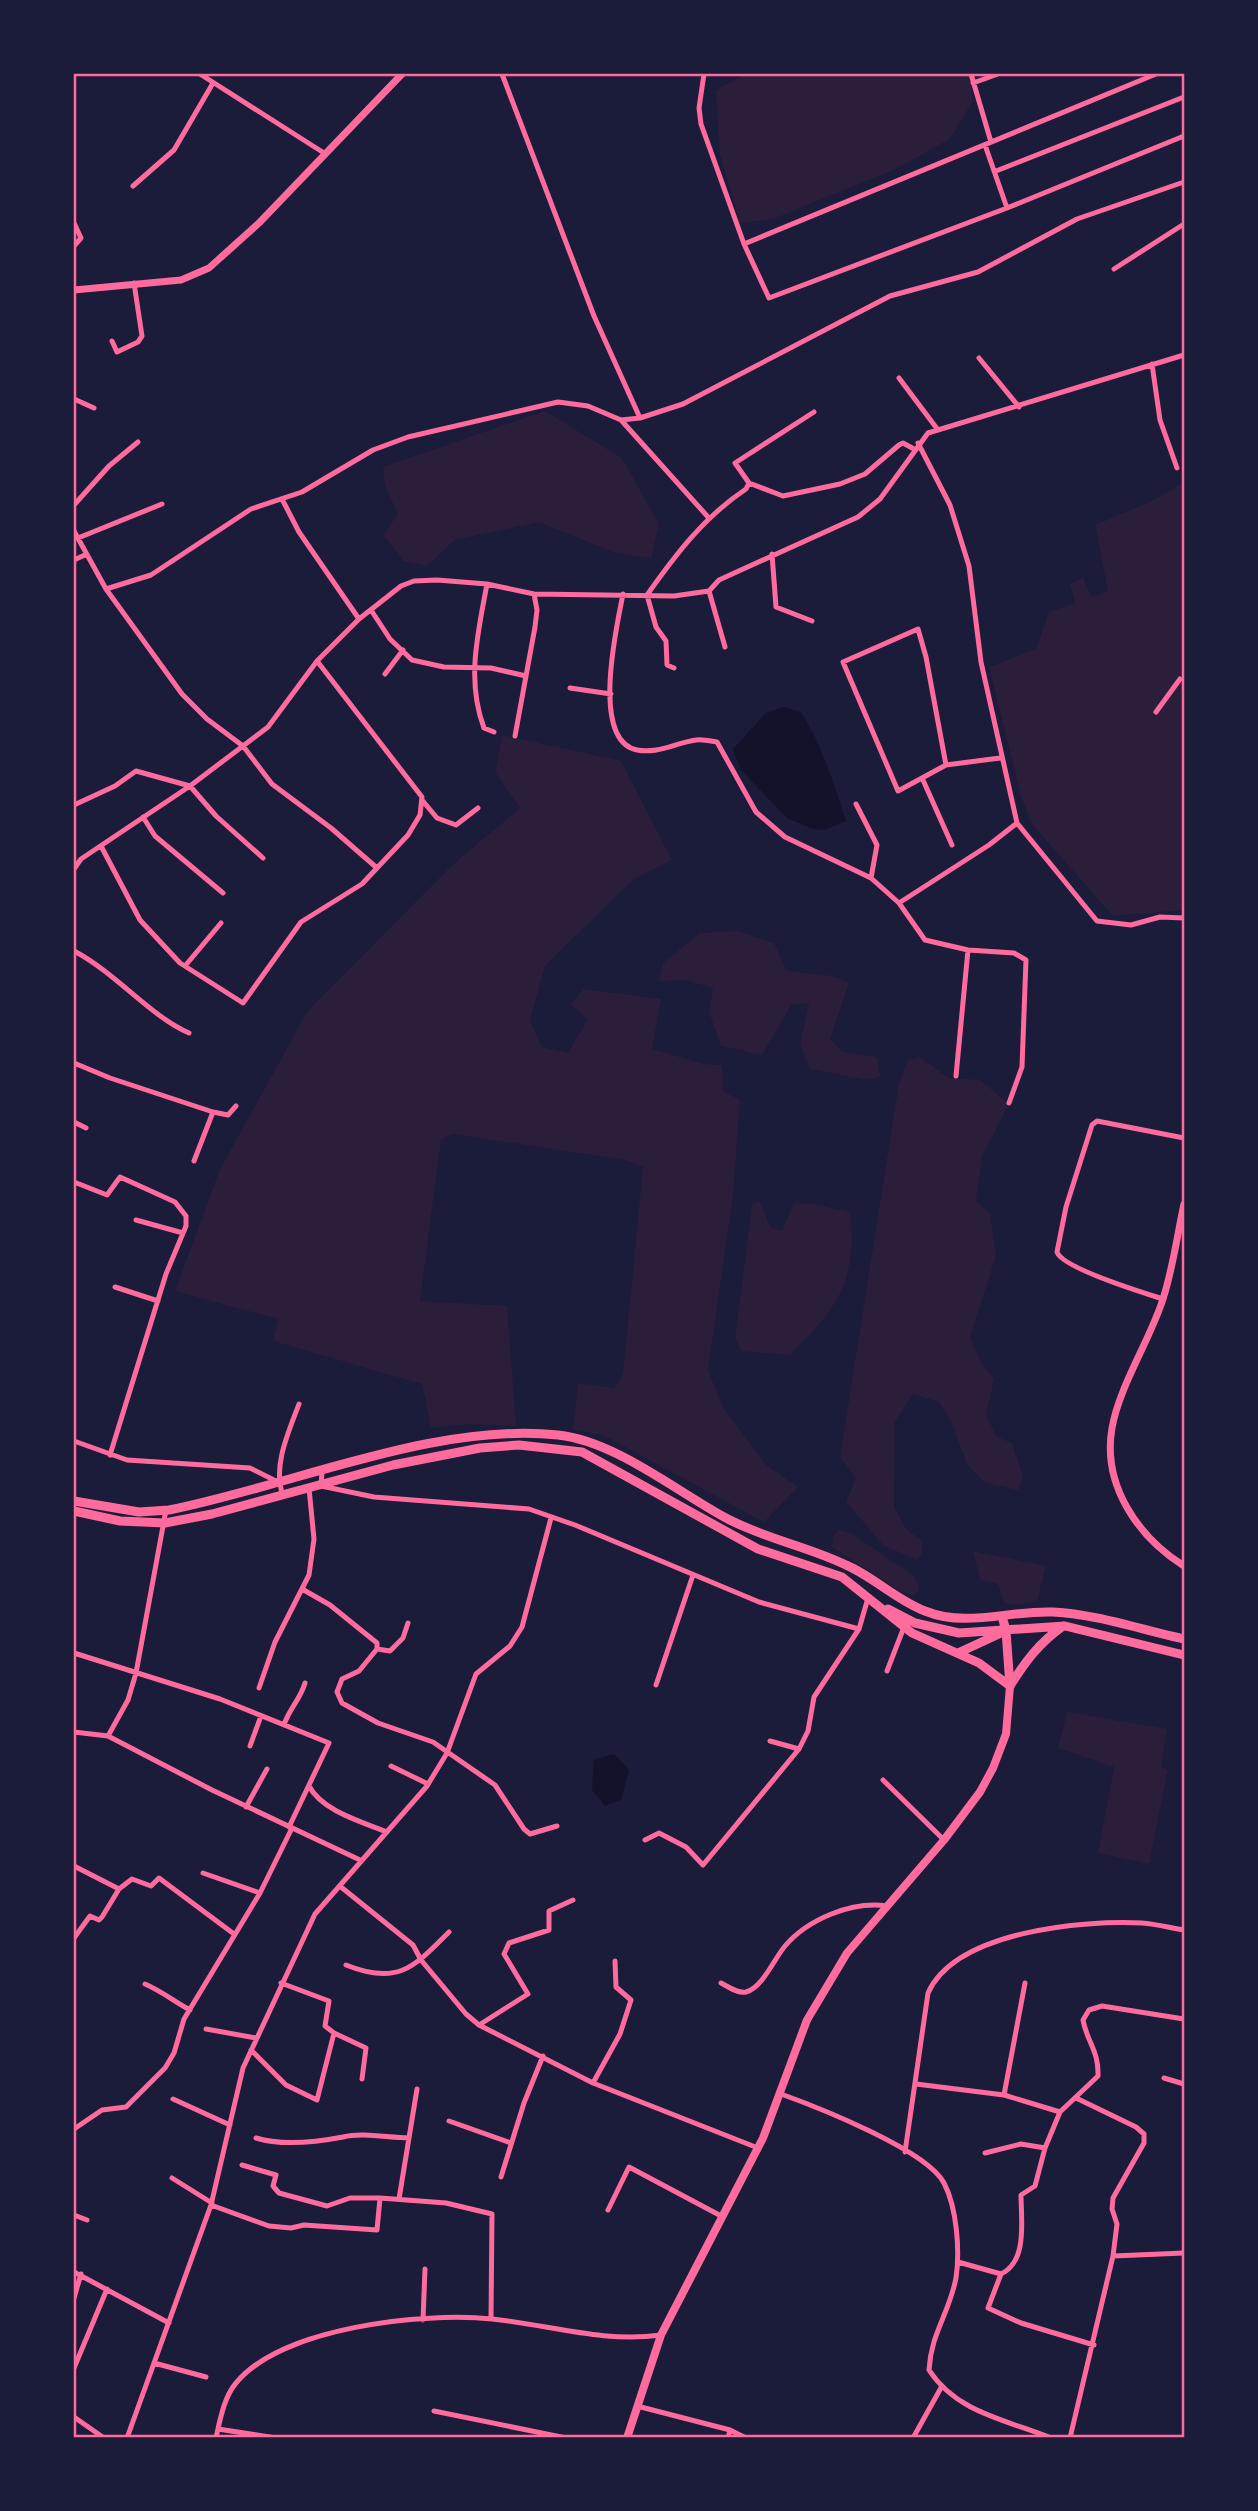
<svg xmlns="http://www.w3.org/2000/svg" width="1258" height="2511" viewBox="0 0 1258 2511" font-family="'DM Sans',sans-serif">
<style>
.green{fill:#2a1e3b}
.water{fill:#12122b}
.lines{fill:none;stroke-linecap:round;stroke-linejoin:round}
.minor{stroke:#ff6b9d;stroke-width:5}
.tertiary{stroke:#ff6b9d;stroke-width:7}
.secondary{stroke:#ff6b9d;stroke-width:8}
.primary{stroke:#ff6b9d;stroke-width:9}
.neatline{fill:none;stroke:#ff6b9d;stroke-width:2.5}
</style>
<rect width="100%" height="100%" fill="#1b1b3a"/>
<path class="green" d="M 745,74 L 969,74 L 973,101 L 950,139 L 896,169 L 773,219 L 740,223 L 720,155 L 716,90 Z
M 545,411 L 622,458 L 659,524 L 651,558 L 615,553 L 539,522 L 455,540 L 426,566 L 404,561 L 383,535 L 398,514 L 385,486 L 383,467 Z
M 1184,482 L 1184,910 L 1113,916 L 1032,824 L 1021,797 L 989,667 L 1036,649 L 1049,612 L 1075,603 L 1070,584 L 1083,577 L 1091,597 L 1108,591 L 1095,525 L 1152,501 Z
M 502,735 L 621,761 L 672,860 L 634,879 L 545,966 L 530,1020 L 542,1047 L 568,1053 L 588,1019 L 571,1005 L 583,989 L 661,999 L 652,1049 L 704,1064 L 722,1065 L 723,1091 L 740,1100 L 733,1195 L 708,1370 L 724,1409 L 766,1465 L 798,1487 L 764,1522 L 603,1435 L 573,1430 L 578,1383 L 614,1388 L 623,1374 L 643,1167 L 626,1160 L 453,1134 L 441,1140 L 420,1301 L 507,1306 L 516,1426 L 470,1424 L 431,1428 L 422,1384 L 273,1341 L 278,1319 L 175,1291 L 220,1169 L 307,1012 L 451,866 L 520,808 L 495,772 Z
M 738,931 L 774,943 L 786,970 C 807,975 831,972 849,983 L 830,1039 L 843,1052 L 877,1057 L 880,1076 L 867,1080 L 810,1069 L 800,1044 L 809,1003 L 791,1005 L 762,1055 L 721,1046 L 709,1012 L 713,988 L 686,980 L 659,981 L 663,963 L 700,933 Z
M 919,1057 L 949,1078 L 980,1080 L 1009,1104 L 982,1157 L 976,1201 L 990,1213 L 996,1256 L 970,1337 L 980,1360 L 994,1379 L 986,1415 L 997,1437 L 1012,1443 L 1023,1477 L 1018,1490 L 986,1483 L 968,1466 L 950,1420 L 939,1402 L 913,1394 L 895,1421 L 894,1507 L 906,1529 L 922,1541 L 922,1553 L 917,1560 L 883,1545 L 846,1502 L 856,1478 L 840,1457 L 899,1083 L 908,1060 Z
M 760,1201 L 770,1227 L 782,1231 L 794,1203 L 813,1204 L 850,1212 C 858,1282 837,1308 790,1355 L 741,1351 L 735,1338 L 752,1205 Z
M 839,1530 L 851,1533 L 914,1576 L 920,1590 L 913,1596 L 902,1592 L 832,1547 L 833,1536 Z
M 973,1551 L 1046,1566 L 1037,1601 L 1014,1605 L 1004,1603 L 998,1584 L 980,1580 Z
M 1067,1712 L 1167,1729 L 1161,1766 L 1168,1770 L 1149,1864 L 1098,1853 L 1114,1767 L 1058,1748 Z"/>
<path class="water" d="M 784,707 L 801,712 C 822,745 834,784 846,821 L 824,830 L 813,829 L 787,818 L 741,770 L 733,749 L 766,713 Z
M 614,1754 L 629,1770 L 621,1800 L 605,1806 L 592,1790 L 594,1760 Z"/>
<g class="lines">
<path class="minor" d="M 200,74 L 324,153
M 502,74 L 594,316 L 640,418
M 704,74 L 699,108 L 701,124 L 744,244 L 769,298 L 1007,208 L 1184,136
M 971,74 L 991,142
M 973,83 L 998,74
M 985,145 L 1007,208
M 996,171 L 1184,97
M 133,186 L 174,150 L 213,83
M 744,244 L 1156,74
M 74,246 L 81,238 L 74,223
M 1114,269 L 1184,224
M 112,341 L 117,352 L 138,342 L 142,336 L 134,283
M 979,358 L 1019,407
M 1152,364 L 1160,420 L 1177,468
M 899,378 L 938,430
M 74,399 L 94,408
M 621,420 L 708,517
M 918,443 L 950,505 L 969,566 L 981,662 L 1017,823 L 1097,921 L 1131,925 L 1160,917 L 1184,918
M 749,483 L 783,496 L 840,484 L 865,474 L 899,445 L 903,443 L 914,449
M 282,499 L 299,532 L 359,619
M 74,505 L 109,466 L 138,442
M 74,531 L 106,589 L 182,694 L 207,719 L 243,746 L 272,784 L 331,828 L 377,868
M 78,538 L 162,504
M 772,554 L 776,607 L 812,621
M 74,560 L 87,554
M 487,584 C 478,633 466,680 484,728 L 494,732
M 106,589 L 151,575 L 251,509 L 302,492 L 373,450 L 408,437 L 558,402 L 588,406 L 621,420 L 640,418 L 683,404 L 890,296 L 978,272 L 1077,219 L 1184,182
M 709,591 L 725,647
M 623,594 C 617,625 590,741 637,750 C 658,754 675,743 696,740 C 702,739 711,741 717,742 L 756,812 L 785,837 L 871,878 L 899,903 L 925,940 L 968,950 L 1014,953 L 1026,960 L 1022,1067 L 1009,1103
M 371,610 L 390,639 L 412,660 L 444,667 L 491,668 L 526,676
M 674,668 L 667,665 L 666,641 L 656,627 L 647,595 C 676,554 704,517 746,489 L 749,483 L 735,463 L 814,412
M 385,674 L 403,650
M 570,688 L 611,694
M 1156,712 L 1180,679
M 515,736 L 535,627 L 537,610 L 534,594
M 946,765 L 926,657 L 918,629 L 843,662 L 898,791 L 946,765 L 1000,758
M 923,780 L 952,845
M 422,800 L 437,818 L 456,825 L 478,808
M 856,804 L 877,845 L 871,878
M 74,805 L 115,786 L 136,771 L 190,786 L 216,816 L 263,858
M 143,817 L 155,836 L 223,893
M 101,846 L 140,920 L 180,963 L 243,1003 L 301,922 L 362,884 L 408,835 L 420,815 L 422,797 L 317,661
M 74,869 L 81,859 L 190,786 L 268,727 L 317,661 L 359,619 L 401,586 L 414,581 L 437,580 L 487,584 L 534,594 L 674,596 L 709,591 L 719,580 L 858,517 L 880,499 L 928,433 L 1184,355
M 899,903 L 989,845 L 1017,823
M 74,951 C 116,973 150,1016 189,1033
M 185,966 L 221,923
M 74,1063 L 110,1078 L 213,1112 L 228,1115 L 236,1106
M 956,1076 L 968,950
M 74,1122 L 86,1128
M 194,1161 L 213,1112
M 74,1182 L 107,1195 L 120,1177 L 175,1202 L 186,1216 L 186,1226 L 166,1274 L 110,1455
M 136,1220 L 183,1233
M 115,1287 L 158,1301
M 1163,1299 C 1144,1293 1062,1268 1057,1252 L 1066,1207 L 1092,1125 L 1097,1121 L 1184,1138
M 74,1441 L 127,1460 L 250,1468 L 278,1482
M 322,1472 L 321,1486 L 374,1497 L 529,1509 L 575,1525 L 759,1602 L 859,1629
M 283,1495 C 272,1467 289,1431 299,1404
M 302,1589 L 330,1605 L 377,1643 L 377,1649 L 359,1671 L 342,1679 L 337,1692 L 342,1703 L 378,1723 L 433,1742 L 495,1785 L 524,1829 L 530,1834 L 557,1826
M 377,1649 L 390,1651 L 403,1638 L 408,1623
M 74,1653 L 220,1699 L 329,1743 L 289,1827
M 887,1671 L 904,1627
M 656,1685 L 693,1575
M 259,1688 L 275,1642 L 309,1575 L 314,1539 L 309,1488
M 284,1725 C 289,1709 300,1700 305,1683
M 74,1732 L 108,1736 L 128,1700 L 136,1673 L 166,1510
M 108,1736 L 212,1790 L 360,1860
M 770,1741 L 799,1749
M 250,1746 L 261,1716
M 391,1766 L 428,1784
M 883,1780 L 944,1840
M 309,1786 C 322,1811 362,1822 387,1832
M 246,1807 L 267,1769
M 645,1840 L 659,1833 L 686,1847 L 703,1865 L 799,1749 L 808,1731 L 814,1697 L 859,1629 L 868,1598
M 74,1866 L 119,1889
M 203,1873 L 260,1893
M 341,1887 L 413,1945 L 421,1960 L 466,2014 L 479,2025 L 593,2083 L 758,2148
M 74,1938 L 90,1916 L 99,1920 L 102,1917 L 119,1889 L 132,1879 L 151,1886 L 159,1878 L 234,1934
M 346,1965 C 398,1986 414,1967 449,1932
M 281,1983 L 329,2001 L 325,2026 L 334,2033
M 721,1983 C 729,1987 738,1994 746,1992 C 763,1987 774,1959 785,1946 C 808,1919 852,1901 887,1906
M 145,1984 C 161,1991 174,2001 190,2010
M 479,2025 L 528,1994 L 504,1954 L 509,1943 L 549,1930 L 549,1911 L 573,1900
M 206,2029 L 256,2038
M 251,2050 L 286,2085 L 317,2100 L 334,2033 L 366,2048 L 362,2079
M 1164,2078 L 1184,2084
M 593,2083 L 620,2034 L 631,2000 L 616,1987 L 615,1961
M 916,2084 L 1004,2095 L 1060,2112 L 1045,2148 L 1021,2144 L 985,2153
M 781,2094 C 817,2107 927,2150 944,2183 C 957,2208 960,2251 956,2278 C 949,2314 931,2333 929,2370 C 957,2413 1007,2420 1051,2438
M 1004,2095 L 1025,1983
M 173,2099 L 230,2125
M 1060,2112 L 1098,2076 C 1099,2051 1087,2042 1083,2020 L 1089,2010 L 1102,2006 L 1184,2019
M 449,2121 L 511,2143
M 74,2129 L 102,2110 L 126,2107 L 165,2068 L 174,2053 L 184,2019 L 260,1893 L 292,1828
M 256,2138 C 282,2146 317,2142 343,2137 C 363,2132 389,2138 409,2138
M 905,2152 L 928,1993 C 956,1931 1083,1920 1142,1923 C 1156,1924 1171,1928 1184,1930
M 242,2165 L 276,2175 L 273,2186 L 279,2193 L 327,2206 L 350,2198 L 380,2198
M 501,2177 L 524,2103 L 543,2056
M 172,2178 L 212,2203
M 399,2199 L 417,2089
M 211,2205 L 269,2226 L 291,2228 L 304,2225 L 377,2230 L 380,2198 L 446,2203 L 492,2214 L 491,2319
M 608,2210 L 629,2167 L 723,2217
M 74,2215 L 87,2220
M 1113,2256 L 1184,2253
M 958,2262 L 1001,2274 C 1028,2261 1021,2220 1021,2195 L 1035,2186 L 1045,2148
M 74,2272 L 169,2323
M 1001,2274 L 988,2308 L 1021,2323 L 1094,2345
M 74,2298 L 81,2274
M 423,2320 L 425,2269
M 154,2363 L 206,2377
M 74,2368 L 107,2289
M 637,2406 L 730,2430 L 728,2438
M 434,2411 L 566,2438
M 74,2417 L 104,2438
M 218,2429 L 276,2438
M 730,2430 L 746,2438
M 127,2438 L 211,2205 L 243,2068 L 315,1914 L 427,1786 L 447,1753 L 476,1674 L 510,1646 L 522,1627 L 551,1518
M 216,2438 C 220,2420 224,2397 236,2383 C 282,2327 423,2312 492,2319 C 550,2325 603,2343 661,2335
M 913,2438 L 942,2386
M 1070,2438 L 1113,2256 L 1117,2224 L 1112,2209 L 1113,2198 L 1144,2143 L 1144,2134 L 1136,2127 L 1076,2098"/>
<path class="tertiary" d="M 74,290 L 181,280 L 209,268 L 259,223 L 402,74
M 1184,1204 C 1177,1236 1173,1268 1163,1299 C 1150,1340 1119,1387 1112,1428 C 1102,1485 1138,1537 1184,1566"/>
<path class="secondary" d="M 627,2438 L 661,2335 L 763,2138 L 807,2020 L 847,1953 L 944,1840 L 980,1792 L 993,1768 L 1006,1734 L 1010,1686"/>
<path class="primary" d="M 74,1501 L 139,1512 L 169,1510 C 291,1486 434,1422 558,1435 C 615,1441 676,1491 726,1518 C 765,1539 807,1546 846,1565 C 874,1577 896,1600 925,1611 C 966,1628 1010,1610 1053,1612 C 1096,1614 1142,1630 1184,1639
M 74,1511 L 120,1521 L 165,1523 L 212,1514 L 393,1465 L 480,1448 L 519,1445 L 582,1452 L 758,1549 L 842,1577 L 912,1633 L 979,1663 L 1010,1686
M 888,1609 L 915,1623 L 959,1633 L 1065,1626 L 1184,1655
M 1002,1616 L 1006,1631 L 1010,1686
M 958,1653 L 1001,1633
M 1010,1686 C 1025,1662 1039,1643 1063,1626"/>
</g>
<rect width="1258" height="2511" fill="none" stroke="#1b1b3a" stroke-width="150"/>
<rect x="75" y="75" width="1108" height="2361" class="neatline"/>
</svg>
